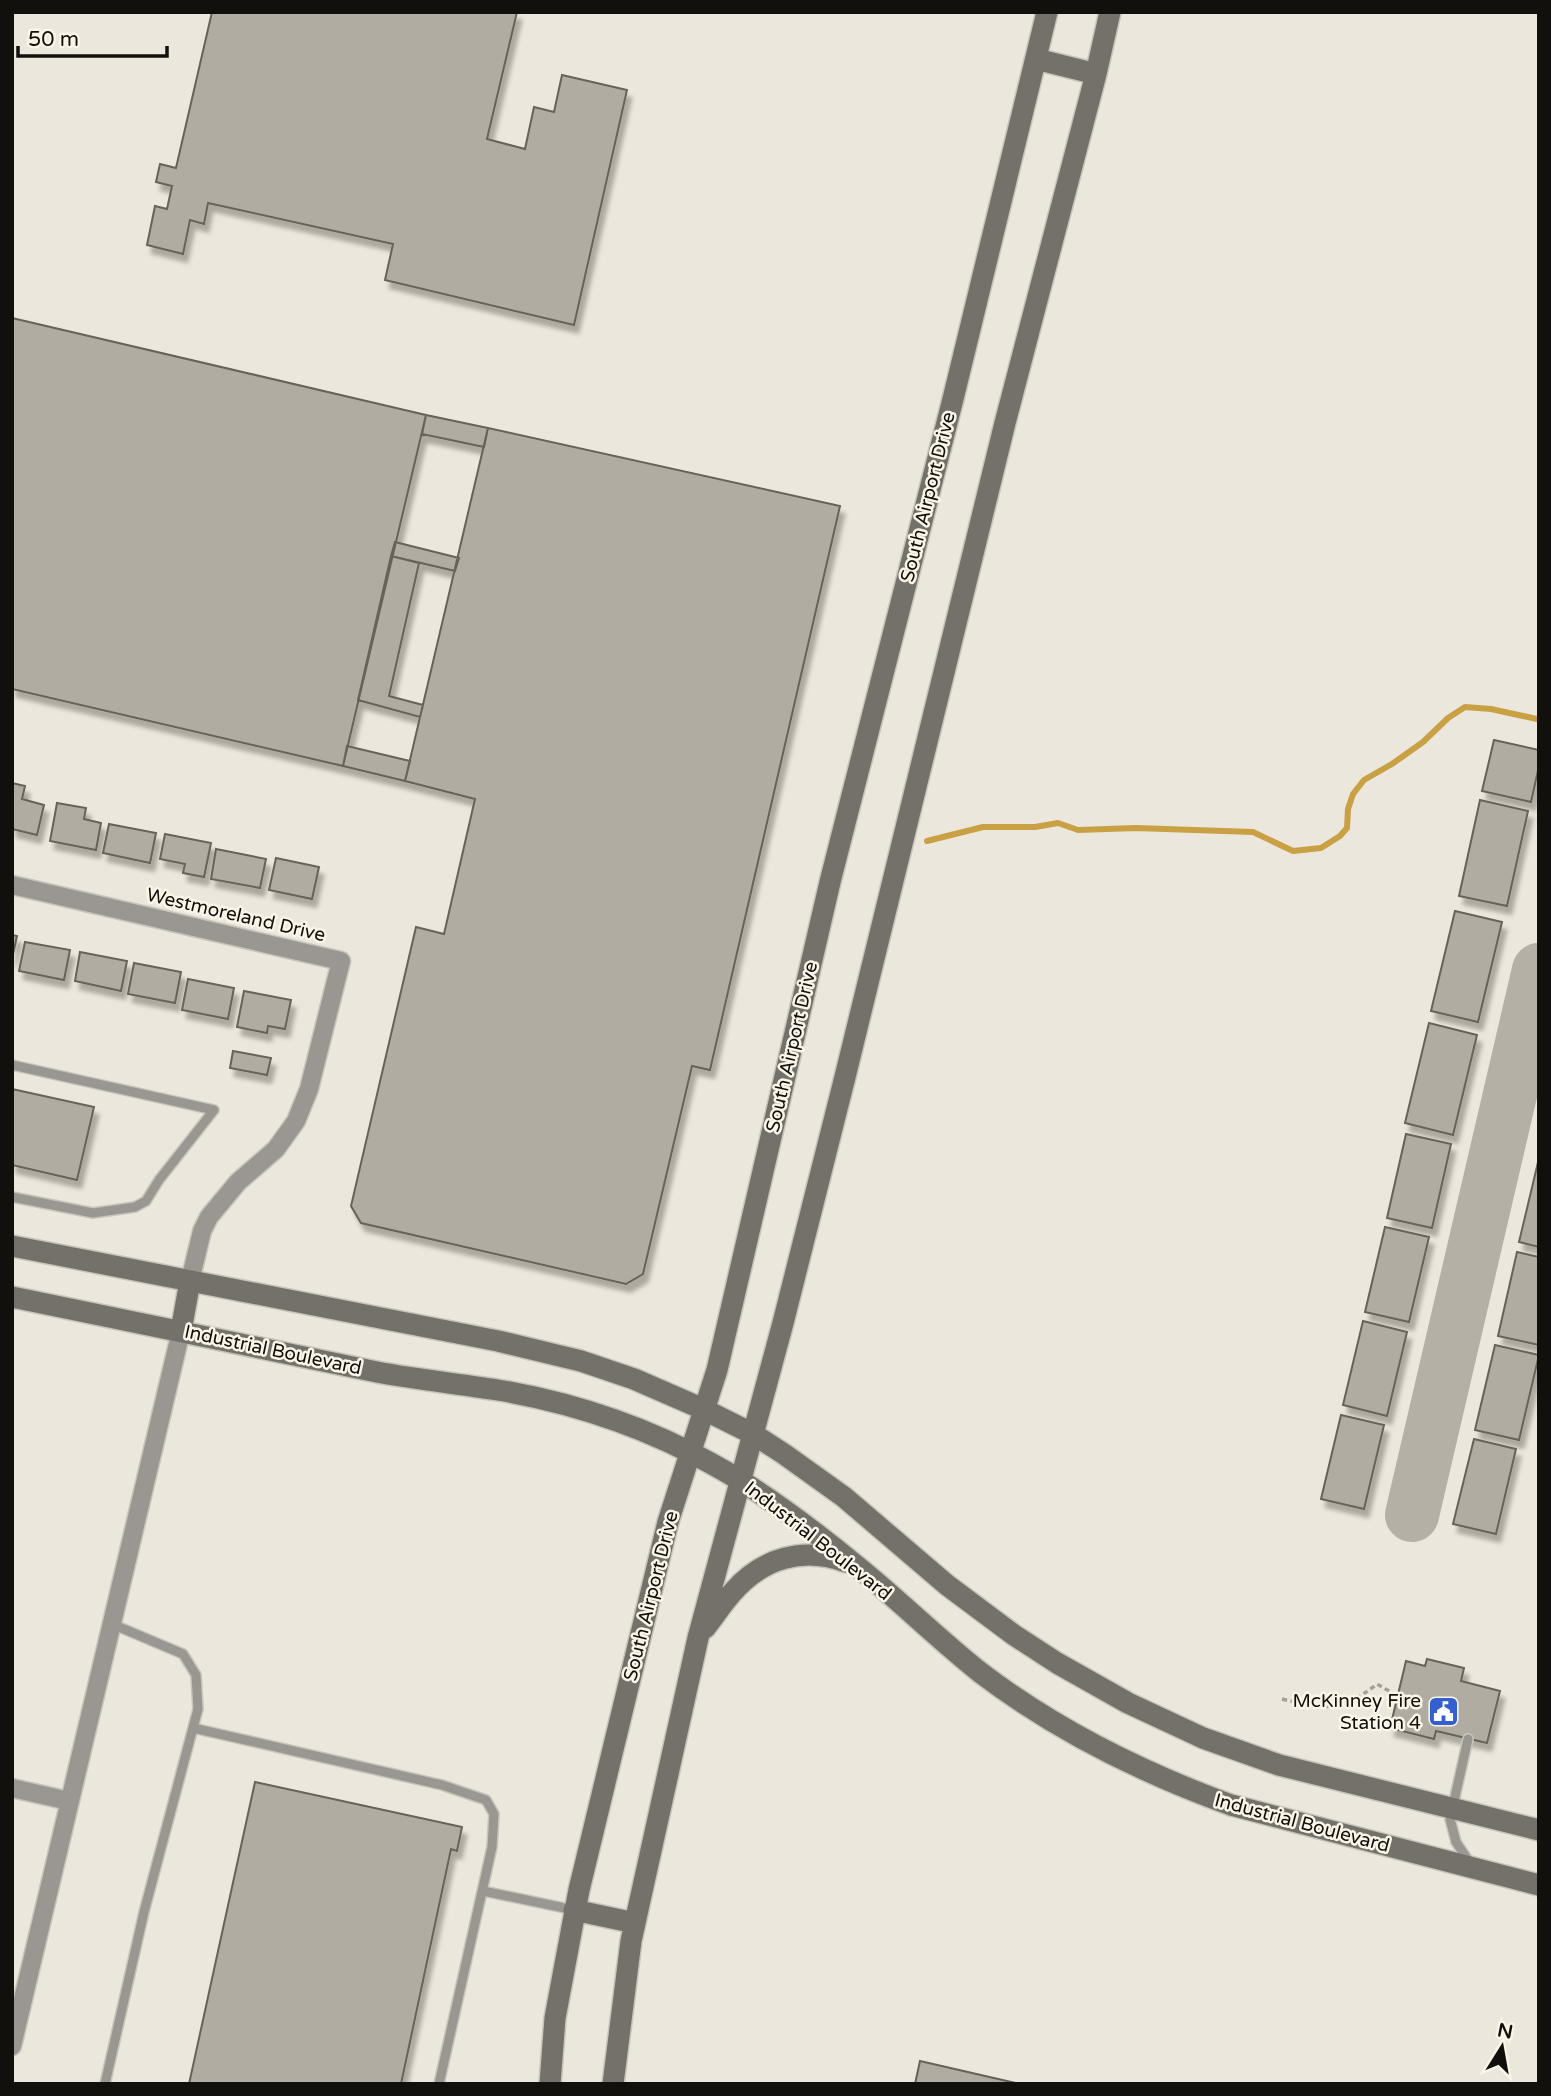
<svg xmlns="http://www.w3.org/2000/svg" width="1551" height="2096" viewBox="0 0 1551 2096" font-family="'Varela Round',sans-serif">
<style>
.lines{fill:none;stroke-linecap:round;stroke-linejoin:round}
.stream{stroke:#c9a043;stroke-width:6}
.taxiway{stroke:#b4b0a6;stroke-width:54}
.building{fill:#b1aca2;stroke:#676259;stroke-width:2;filter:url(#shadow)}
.lane-casing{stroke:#c9c5bb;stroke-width:12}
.street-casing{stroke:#c9c5bb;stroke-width:21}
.secondary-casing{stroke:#c9c5bb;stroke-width:24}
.path{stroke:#a4a097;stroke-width:3.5;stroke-dasharray:5 3.5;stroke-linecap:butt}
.lane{stroke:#9a9793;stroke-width:9}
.street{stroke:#9a9793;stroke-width:18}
.secondary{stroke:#74716b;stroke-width:21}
.labels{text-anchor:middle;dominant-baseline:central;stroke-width:5;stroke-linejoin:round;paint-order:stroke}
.street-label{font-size:19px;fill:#12100c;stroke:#faf4e9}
.poi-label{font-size:19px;fill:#12100c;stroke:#faf4e9;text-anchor:end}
</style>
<defs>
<filter id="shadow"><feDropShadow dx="4.5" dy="8" stdDeviation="2" flood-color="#0004"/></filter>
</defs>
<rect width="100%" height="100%" fill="#ece7dc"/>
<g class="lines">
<path class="stream" d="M 927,841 L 983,827 L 1035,827 L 1058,823 L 1078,830 L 1136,828 L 1253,832 L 1293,851 L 1321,848 L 1340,836 L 1347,828 L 1348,809 L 1353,794 L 1364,780 L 1392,764 L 1423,742 L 1448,718 L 1465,707 L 1491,709 L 1537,719"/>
<path class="taxiway" d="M 1412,1515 L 1539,970"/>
</g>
<path class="building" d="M 212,12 L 517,12 L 487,139 L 525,149 L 534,107 L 554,112 L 562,75 L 627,90 L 574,325 L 385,280 L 393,244 L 208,203 L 204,224 L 190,220 L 183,254 L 147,245 L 155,206 L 167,209 L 172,186 L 156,182 L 160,164 L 176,168 Z
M 12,318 L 426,415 L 343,766 L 12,689 Z
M 426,415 L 488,428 L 484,447 L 422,434 Z
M 488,428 L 840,506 L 710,1070 L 692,1066 L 643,1274 L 626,1284 L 361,1223 L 351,1206 L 416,927 L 444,934 L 475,799 L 405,781 Z
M 395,542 L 459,558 L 455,571 L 391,556 Z
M 391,556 L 419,563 L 389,696 L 423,705 L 420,717 L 358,700 Z
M 1494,740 L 1539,750 L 1539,766 L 1531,802 L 1482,791 Z
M 347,746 L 410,761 L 405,781 L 343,766 Z
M 12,783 L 25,786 L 22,799 L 44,805 L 37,835 L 12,829 Z
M 1480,800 L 1528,811 L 1507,906 L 1459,896 Z
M 57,803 L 86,808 L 84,819 L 101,823 L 96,850 L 50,841 Z
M 109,824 L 156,833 L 150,863 L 103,853 Z
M 165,834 L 211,843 L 204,877 L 183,873 L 185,864 L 160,859 Z
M 216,849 L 266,859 L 260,888 L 211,879 Z
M 276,858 L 319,867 L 312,899 L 269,890 Z
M 1455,911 L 1502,922 L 1478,1022 L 1431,1011 Z
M 12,935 L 17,936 L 12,959 Z
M 25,942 L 70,950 L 64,980 L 19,971 Z
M 80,952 L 127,961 L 121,991 L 75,981 Z
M 134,963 L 181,972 L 175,1003 L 128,994 Z
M 188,979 L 234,988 L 228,1019 L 182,1010 Z
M 244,991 L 291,1000 L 285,1029 L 268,1026 L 267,1033 L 237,1027 Z
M 1429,1023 L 1477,1035 L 1453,1135 L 1405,1123 Z
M 233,1051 L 271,1058 L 267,1075 L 230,1068 Z
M 12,1089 L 94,1107 L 77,1180 L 12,1165 Z
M 1406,1134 L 1451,1144 L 1432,1228 L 1387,1218 Z
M 1539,1158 L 1539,1247 L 1519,1242 Z
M 1385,1227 L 1429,1237 L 1409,1322 L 1365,1312 Z
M 1517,1252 L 1539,1257 L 1539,1345 L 1498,1336 Z
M 1363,1321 L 1407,1332 L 1387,1416 L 1343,1405 Z
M 1495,1345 L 1539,1355 L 1519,1440 L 1475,1430 Z
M 1341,1415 L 1384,1425 L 1364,1509 L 1321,1499 Z
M 1474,1439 L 1516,1449 L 1496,1534 L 1453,1524 Z
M 1427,1659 L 1464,1668 L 1461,1681 L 1500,1691 L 1487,1743 L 1436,1731 L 1434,1739 L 1390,1728 L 1406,1661 L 1425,1666 Z
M 255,1782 L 462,1827 L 457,1851 L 451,1849 L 401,2084 L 189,2084 Z
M 920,2061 L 1020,2084 L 915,2084 Z"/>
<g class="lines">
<defs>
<path id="lane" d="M 12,1065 L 214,1110 L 159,1180 L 146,1201 L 135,1207 L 93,1213 L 12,1197
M 193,1728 L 442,1785 L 486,1800 L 494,1814 L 492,1847 L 439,2084
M 1468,1739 L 1450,1819 L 1456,1842 L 1470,1863
M 483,1891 L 574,1910
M 105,2084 L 144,1912 L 198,1709 L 196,1675 L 183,1654 L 112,1624"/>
<path id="street" d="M 12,885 L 341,961 L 309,1089 L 296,1121 L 276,1149 L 238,1182 L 209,1217 L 202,1231 L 190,1281
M 12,1788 L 69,1801
M 12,2046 L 181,1331"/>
<path id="secondary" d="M 1036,59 L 1096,74
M 12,1246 L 498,1341 L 581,1361 L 634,1379 L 703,1409 L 753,1434 L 784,1454 L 844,1497 L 947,1585 L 1014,1635 L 1057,1663 L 1128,1703 L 1203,1738 L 1279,1765 L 1539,1830
M 12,1297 C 134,1321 255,1348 377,1372 C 419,1380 462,1384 504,1391 C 577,1404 650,1429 714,1465 C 765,1493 813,1530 858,1567 C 900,1601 938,1639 981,1673 C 1056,1730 1143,1773 1231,1805 L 1539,1885
M 181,1331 L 190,1281
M 705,1628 C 714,1617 722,1604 732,1593 C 762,1558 803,1546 846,1562
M 574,1910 L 635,1923
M 550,2084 L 555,2018 L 579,1890 L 668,1522 L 717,1370 L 830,882 L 953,399 L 1047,12
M 613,2084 L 631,1941 L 698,1638 L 783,1323 L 845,1077 L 1005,423 L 1096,74 L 1110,12"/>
</defs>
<use href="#lane" class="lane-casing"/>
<use href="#street" class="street-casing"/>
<use href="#secondary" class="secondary-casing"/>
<path class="path" d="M 1282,1699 C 1324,1709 1341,1713 1377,1684 L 1398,1696"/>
<use href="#lane" class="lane"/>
<use href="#street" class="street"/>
<use href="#secondary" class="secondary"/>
</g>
<defs>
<symbol id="civic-square" viewBox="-11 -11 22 22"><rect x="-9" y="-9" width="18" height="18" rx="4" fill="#345fcf" stroke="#faf4e9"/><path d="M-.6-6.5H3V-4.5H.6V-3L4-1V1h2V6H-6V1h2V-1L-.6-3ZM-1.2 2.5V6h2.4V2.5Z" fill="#fff"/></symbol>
</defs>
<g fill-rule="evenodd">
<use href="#civic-square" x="1426" y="1694" width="35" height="35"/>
</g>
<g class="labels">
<g class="street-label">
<text transform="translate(928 497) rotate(-76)">South Airport Drive</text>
<text transform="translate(236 915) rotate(13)">Westmoreland Drive</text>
<text transform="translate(792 1047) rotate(-77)">South Airport Drive</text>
<text transform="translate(273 1350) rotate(12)">Industrial Boulevard</text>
<text transform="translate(818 1541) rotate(38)">Industrial Boulevard</text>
<text transform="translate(651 1596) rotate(-76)">South Airport Drive</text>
<text transform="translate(1302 1823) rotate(15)">Industrial Boulevard</text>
</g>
<g class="poi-label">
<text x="1421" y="1701">McKinney Fire<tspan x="1421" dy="22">Station 4</tspan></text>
</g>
</g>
<rect width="1551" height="2096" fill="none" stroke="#12100c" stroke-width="28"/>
<g transform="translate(1502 2047) rotate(11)" stroke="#faf4e9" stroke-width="5" paint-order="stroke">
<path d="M0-5L12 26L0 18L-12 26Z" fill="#12100c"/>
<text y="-10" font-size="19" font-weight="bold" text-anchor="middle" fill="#12100c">N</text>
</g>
<path d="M18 46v10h149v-10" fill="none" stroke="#12100c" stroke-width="3.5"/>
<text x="28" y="46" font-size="21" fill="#12100c" stroke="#faf4e9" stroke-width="5" paint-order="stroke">50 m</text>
</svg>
